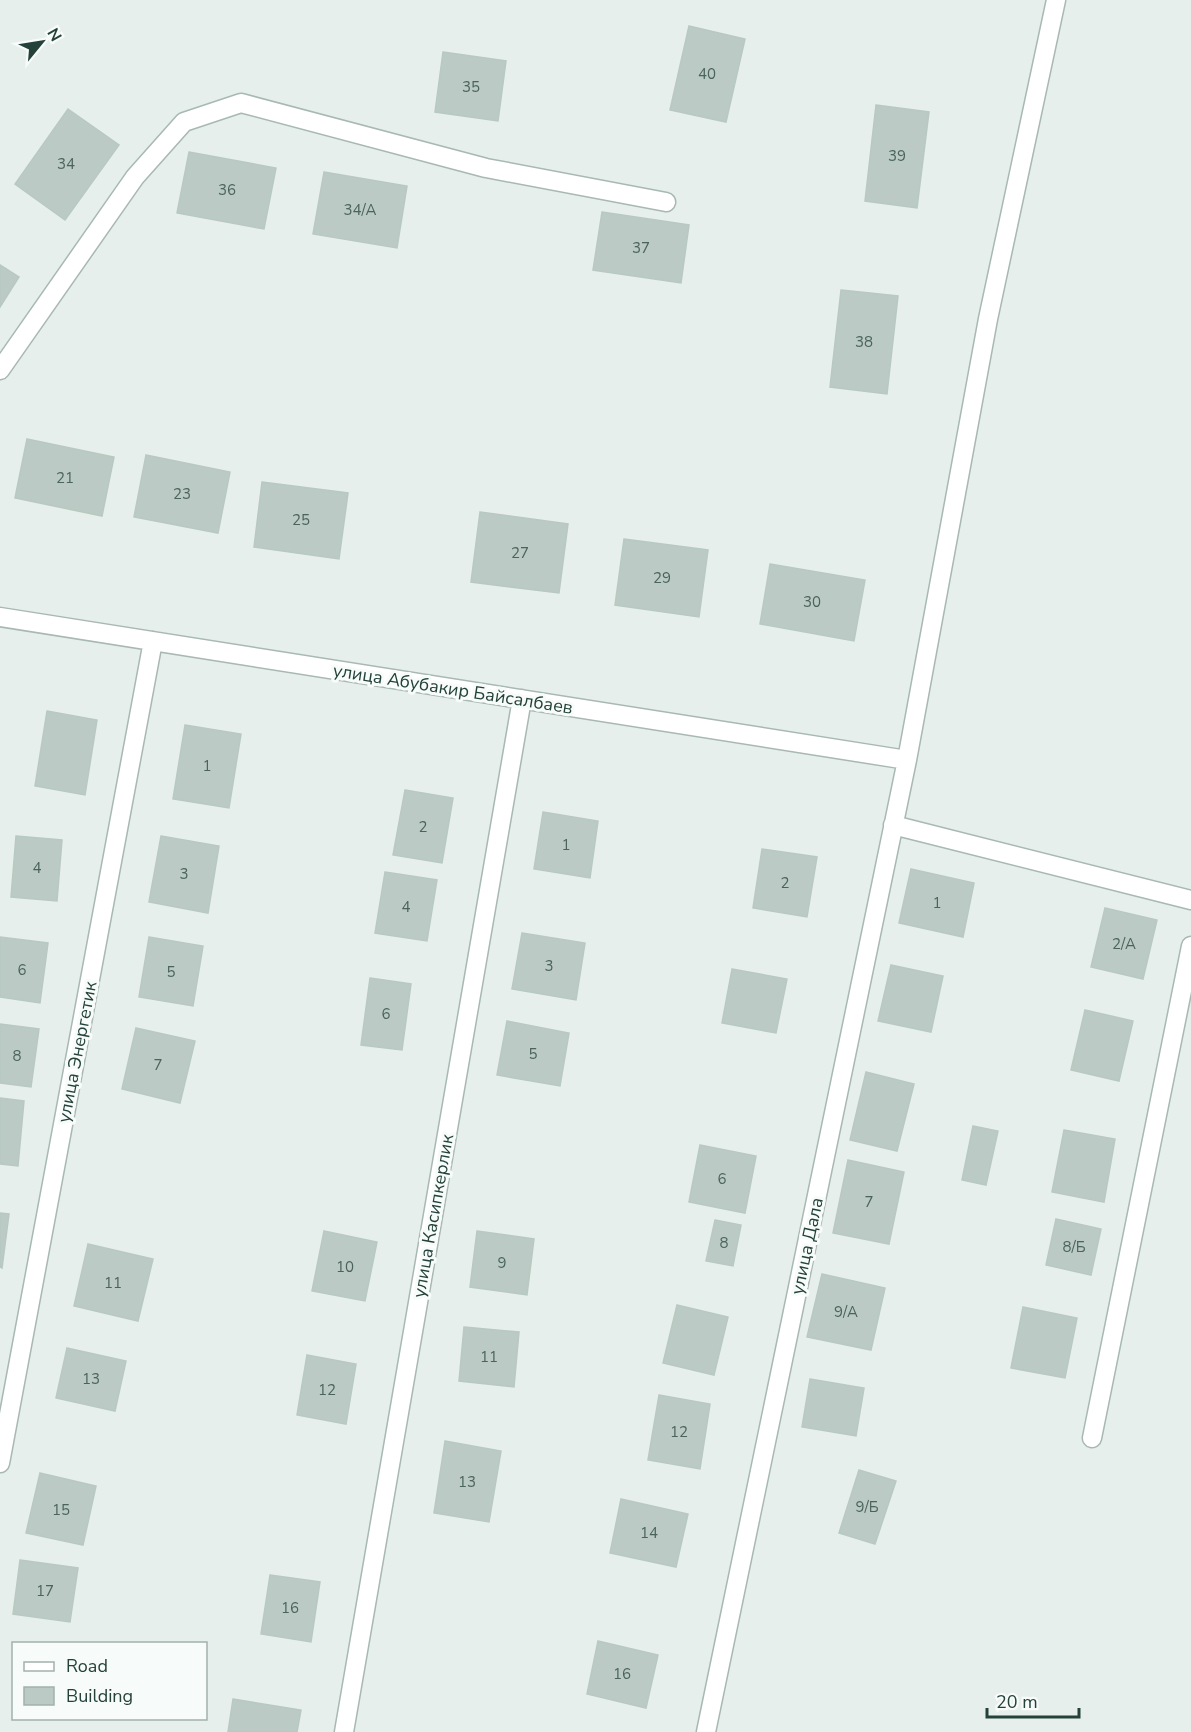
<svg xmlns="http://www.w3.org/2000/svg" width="1191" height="1732" viewBox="0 0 1191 1732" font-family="'Nunito Sans',sans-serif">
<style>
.building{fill:#bbcac4;stroke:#b8c9c2;stroke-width:1.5}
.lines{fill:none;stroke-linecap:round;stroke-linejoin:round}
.street-casing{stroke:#a8b8b2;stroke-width:21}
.street{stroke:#fff;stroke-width:18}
.labels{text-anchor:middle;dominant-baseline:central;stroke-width:6;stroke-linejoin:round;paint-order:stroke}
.number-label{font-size:15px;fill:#4a645c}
.street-label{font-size:18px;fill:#24423a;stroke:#f7fbf9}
</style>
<rect width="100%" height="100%" fill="#e6efeb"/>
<path class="building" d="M 689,26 L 745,39 L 726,122 L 670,110 Z
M 443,52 L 506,61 L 498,121 L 435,112 Z
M 876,105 L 929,112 L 917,208 L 865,201 Z
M 68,109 L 119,145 L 65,220 L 15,184 Z
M 189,152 L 276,168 L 264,229 L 177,213 Z
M 324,172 L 407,186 L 397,248 L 313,234 Z
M 602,212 L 689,225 L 681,283 L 593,270 Z
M 0,265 L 19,277 L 0,307 Z
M 841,290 L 898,296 L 887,394 L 830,387 Z
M 27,439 L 114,457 L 102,516 L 15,498 Z
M 146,455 L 230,472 L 218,533 L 134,517 Z
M 262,482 L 348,493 L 339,559 L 254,547 Z
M 480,512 L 568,524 L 559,593 L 471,582 Z
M 624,539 L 708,550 L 699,617 L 615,605 Z
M 770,564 L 865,580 L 854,641 L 760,624 Z
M 47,711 L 97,720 L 85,795 L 35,786 Z
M 185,725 L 241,734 L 229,808 L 173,799 Z
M 405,790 L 453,798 L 442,863 L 393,855 Z
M 543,812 L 598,821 L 590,878 L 534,869 Z
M 16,836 L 62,840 L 57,901 L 11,897 Z
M 161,836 L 219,846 L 208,913 L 149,902 Z
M 762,849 L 817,857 L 807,917 L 753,908 Z
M 911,869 L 974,883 L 963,937 L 899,923 Z
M 385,872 L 437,880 L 427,941 L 375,933 Z
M 1105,908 L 1157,920 L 1143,979 L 1091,967 Z
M 522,933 L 585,943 L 576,1000 L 512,989 Z
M 0,937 L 48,943 L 40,1003 L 0,997 Z
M 149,937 L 203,946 L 193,1006 L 139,997 Z
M 891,965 L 943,976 L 931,1032 L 878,1021 Z
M 732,969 L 787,979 L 776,1033 L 722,1023 Z
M 370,978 L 411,984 L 402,1050 L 361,1045 Z
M 1085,1010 L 1133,1021 L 1119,1081 L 1071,1070 Z
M 507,1021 L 569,1033 L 560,1086 L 497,1075 Z
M 0,1024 L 39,1029 L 31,1087 L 0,1083 Z
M 136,1028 L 195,1041 L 180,1103 L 122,1089 Z
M 866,1072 L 914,1084 L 897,1151 L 850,1140 Z
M 0,1098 L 24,1101 L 18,1166 L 0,1164 Z
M 973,1126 L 998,1131 L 986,1185 L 962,1180 Z
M 1064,1130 L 1115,1139 L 1104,1202 L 1052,1192 Z
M 700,1145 L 756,1156 L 745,1213 L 689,1202 Z
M 848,1160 L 904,1172 L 889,1244 L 833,1233 Z
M 0,1213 L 9,1214 L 2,1268 L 0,1267 Z
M 1056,1219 L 1101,1229 L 1091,1275 L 1046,1265 Z
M 715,1220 L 741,1225 L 733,1266 L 706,1261 Z
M 324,1231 L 377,1242 L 365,1301 L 312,1291 Z
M 477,1231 L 534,1239 L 527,1295 L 470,1287 Z
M 88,1244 L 153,1259 L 138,1321 L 74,1306 Z
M 822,1274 L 885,1288 L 871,1350 L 807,1337 Z
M 677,1305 L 728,1317 L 714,1375 L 663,1363 Z
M 1023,1307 L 1077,1318 L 1065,1378 L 1011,1368 Z
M 464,1327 L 519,1332 L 514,1387 L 459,1381 Z
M 67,1348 L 126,1361 L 115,1411 L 56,1398 Z
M 307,1355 L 356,1364 L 346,1424 L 297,1415 Z
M 810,1379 L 864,1388 L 856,1436 L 802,1427 Z
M 659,1395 L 710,1404 L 700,1469 L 648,1460 Z
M 445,1441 L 501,1451 L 489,1522 L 434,1513 Z
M 859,1470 L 896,1481 L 875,1544 L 839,1533 Z
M 40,1473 L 96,1486 L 83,1545 L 26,1533 Z
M 621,1499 L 688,1514 L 676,1567 L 610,1553 Z
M 20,1560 L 78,1568 L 70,1622 L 13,1614 Z
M 270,1575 L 320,1582 L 311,1642 L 261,1634 Z
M 598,1641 L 658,1655 L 646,1708 L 587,1694 Z
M 233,1699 L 301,1710 L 297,1732 L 228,1732 Z"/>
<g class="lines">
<defs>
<path id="street" d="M 0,370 L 135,177 L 184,122 L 241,103 L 486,168 L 666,202
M 0,617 L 907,760
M 893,825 L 1191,900
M 1092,1438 L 1191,946
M 0,1463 L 153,641
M 344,1732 L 522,699
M 706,1732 L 907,760 L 988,319 L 1056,0"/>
</defs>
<use href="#street" class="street-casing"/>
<use href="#street" class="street"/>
</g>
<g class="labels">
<g class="number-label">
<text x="707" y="74">40</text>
<text x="471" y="87">35</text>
<text x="897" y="156">39</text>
<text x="66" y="164">34</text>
<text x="227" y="190">36</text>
<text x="360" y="210">34/А</text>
<text x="641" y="248">37</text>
<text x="864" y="342">38</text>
<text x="65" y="478">21</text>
<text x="182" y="494">23</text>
<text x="301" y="520">25</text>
<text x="520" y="553">27</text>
<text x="662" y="578">29</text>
<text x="812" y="602">30</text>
<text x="207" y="766">1</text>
<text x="423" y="827">2</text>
<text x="566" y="845">1</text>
<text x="37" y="868">4</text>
<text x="184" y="874">3</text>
<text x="785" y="883">2</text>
<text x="937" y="903">1</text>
<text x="406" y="907">4</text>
<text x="1124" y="944">2/А</text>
<text x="549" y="966">3</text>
<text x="22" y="970">6</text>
<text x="171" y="972">5</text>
<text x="386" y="1014">6</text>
<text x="533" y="1054">5</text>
<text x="17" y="1056">8</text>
<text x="158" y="1065">7</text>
<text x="722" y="1179">6</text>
<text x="869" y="1202">7</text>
<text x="724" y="1243">8</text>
<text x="1074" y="1247">8/Б</text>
<text x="502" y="1263">9</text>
<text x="345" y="1267">10</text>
<text x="113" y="1283">11</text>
<text x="846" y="1312">9/А</text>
<text x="489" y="1357">11</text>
<text x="91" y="1379">13</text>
<text x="327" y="1390">12</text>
<text x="679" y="1432">12</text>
<text x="467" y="1482">13</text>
<text x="867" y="1507">9/Б</text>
<text x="61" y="1510">15</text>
<text x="649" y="1533">14</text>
<text x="45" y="1591">17</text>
<text x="290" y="1608">16</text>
<text x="622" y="1674">16</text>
</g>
<g class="street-label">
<text transform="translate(453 689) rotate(9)">улица Абубакир Байсалбаев</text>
<text transform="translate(77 1052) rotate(-79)">улица Энергетик</text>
<text transform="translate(433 1216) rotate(-80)">улица Касипкерлик</text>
<text transform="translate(807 1246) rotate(-78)">улица Дала</text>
</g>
</g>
<rect x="12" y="1642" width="195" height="78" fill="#f7fbf9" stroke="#a3b1ad" stroke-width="1.5"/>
<rect x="24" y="1662" width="30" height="9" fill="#ffffff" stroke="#a3b1ad" stroke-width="1.5"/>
<text x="66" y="1672" font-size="18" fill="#24423a">Road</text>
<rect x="24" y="1687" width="30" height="18" fill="#bbcac4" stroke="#a3b1ad" stroke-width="1.5"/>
<text x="66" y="1702" font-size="18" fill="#24423a">Building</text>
<g transform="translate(42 42) rotate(60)" stroke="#f7fbf9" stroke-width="4.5" paint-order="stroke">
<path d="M0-4.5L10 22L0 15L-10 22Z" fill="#24423a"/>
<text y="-9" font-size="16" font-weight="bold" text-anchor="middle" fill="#24423a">N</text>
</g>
<path d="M987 1708v9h92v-9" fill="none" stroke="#24423a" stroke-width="3"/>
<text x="996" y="1708" font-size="18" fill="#24423a" stroke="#f7fbf9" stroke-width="4.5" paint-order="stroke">20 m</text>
</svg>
